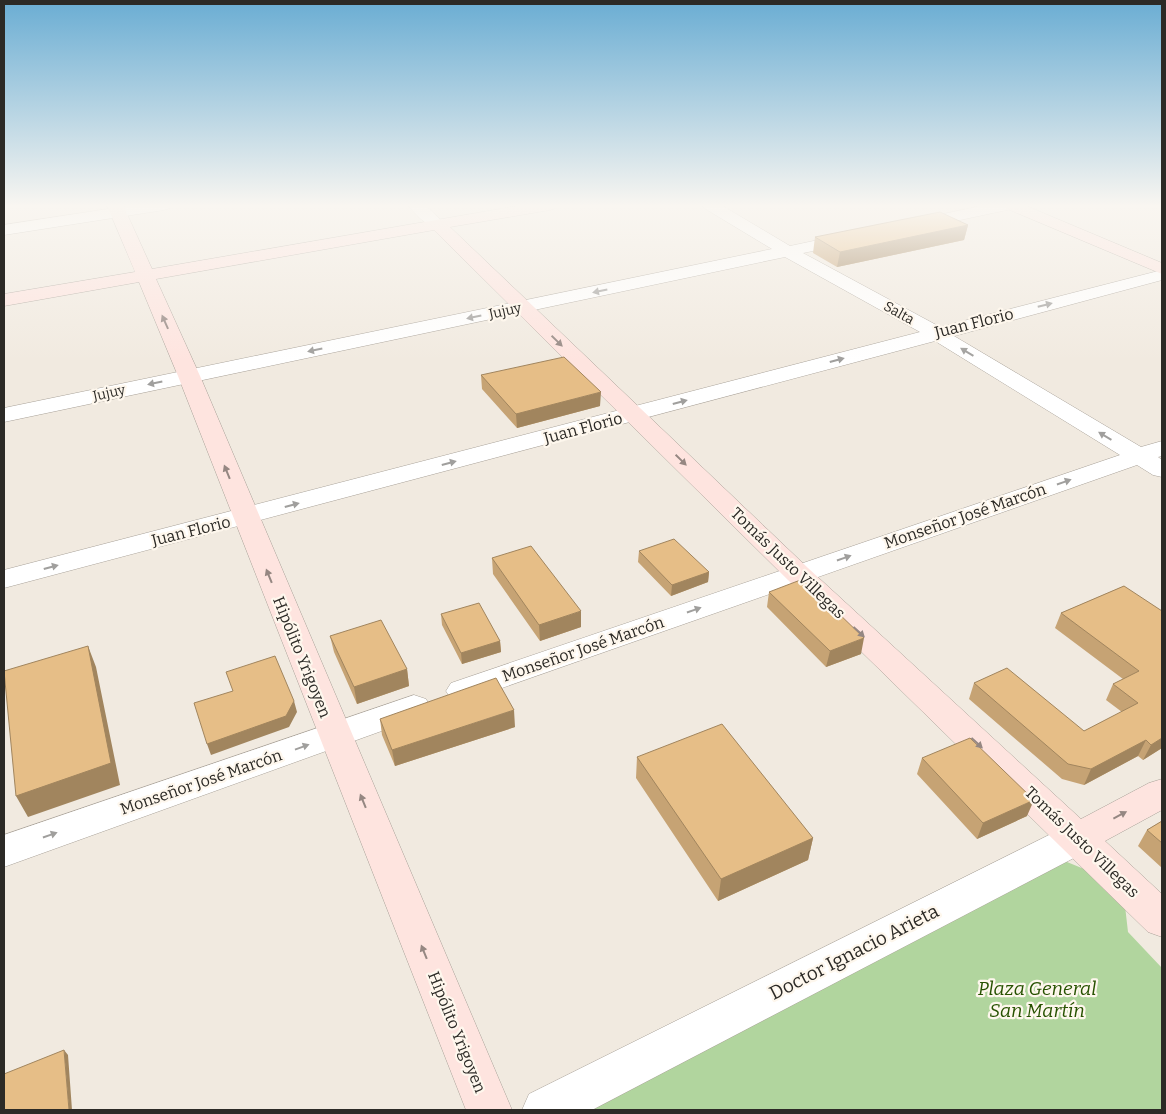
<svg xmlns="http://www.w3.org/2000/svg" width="1166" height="1114" viewBox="0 0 1166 1114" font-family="Bitter,serif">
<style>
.green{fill:#b1d59e}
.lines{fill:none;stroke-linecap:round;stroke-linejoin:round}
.street-casing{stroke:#a8a198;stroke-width:1}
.secondary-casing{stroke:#a8a198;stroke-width:1}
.street{fill:#fff;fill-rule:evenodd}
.secondary{fill:#fee4df;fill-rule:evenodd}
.wall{fill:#c6a374}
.shaded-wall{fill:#a1855e}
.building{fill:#e6be87;stroke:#a1855e}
.oneway{fill:#a09f9d}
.oneway2{fill:#958782}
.labels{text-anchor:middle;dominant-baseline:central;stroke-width:4.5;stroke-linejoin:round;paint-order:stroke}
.far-street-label{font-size:14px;fill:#2c2a26;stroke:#fef7ed}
.street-label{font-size:16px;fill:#2c2a26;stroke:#fef7ed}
.near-street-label{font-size:19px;fill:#2c2a26;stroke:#fef7ed}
.near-park-label{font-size:19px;font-style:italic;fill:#275200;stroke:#fef7ed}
</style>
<rect width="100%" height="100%" fill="#f1eae0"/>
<path class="green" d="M 1050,862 L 1067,862 L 1089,871 L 1125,906 L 1128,932 L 1162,968 L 1162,1110 L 586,1110 L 591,1105 Z"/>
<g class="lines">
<defs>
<path id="street" d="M 134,205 L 172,205 L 170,208 L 164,210 L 4,235 L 4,225 Z
M 408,205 L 425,205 L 445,224 L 443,227 C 430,231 416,215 408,205 Z
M 702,205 L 721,205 L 790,246 L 851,233 L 857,234 L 859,238 L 857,242 L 803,253 L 940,327 L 1162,270 L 1162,280 L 954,336 L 1141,447 L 1162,441 L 1162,456 L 1158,457 L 1162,460 L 1162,477 L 1153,475 L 1137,465 L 462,702 L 451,699 L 446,691 L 451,683 L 1120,455 L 935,341 L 4,588 L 4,570 L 920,332 L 785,257 L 4,422 L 4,408 L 772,249 L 704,208 Z
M 985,205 L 1015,205 L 1013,208 L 1007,210 L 913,230 L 907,228 L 905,225 L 907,222 Z
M 414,695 L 426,699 L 430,707 L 426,715 L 4,867 L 4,835 Z
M 1078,823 L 1091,827 L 1097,838 L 1091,849 L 592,1110 L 522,1110 L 529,1094 L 1065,827 Z"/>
<path id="secondary" d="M 107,205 L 123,205 L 152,269 L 523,205 L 558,205 L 556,208 L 550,210 L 450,227 L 808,568 L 1081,819 L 1149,783 L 1162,779 L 1162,810 L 1105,841 L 1162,894 L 1162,937 L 1148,932 L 788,580 L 434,230 L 156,279 L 200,376 L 512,1110 L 466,1110 L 178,376 L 139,282 L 4,306 L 4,294 L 135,272 Z
M 1003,205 L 1024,205 L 1162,263 L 1162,274 L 1005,208 Z"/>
</defs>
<use href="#street" class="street-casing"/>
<use href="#secondary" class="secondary-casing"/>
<use href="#street" class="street"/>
<use href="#secondary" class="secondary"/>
</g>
<path class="wall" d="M 968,225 L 964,240 L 837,267 L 813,253 L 815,237 Z
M 481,375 L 600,406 L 517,428 L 482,389 Z
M 639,551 L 709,572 L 708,582 L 671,596 L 638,562 Z
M 492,558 L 581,627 L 540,641 L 493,574 Z
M 1124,586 L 1162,748 L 1143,760 L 1138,756 L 1084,785 L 1062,779 L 969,699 L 974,683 L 1084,731 L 1122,712 L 1106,700 L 1113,684 L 1123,679 L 1055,628 L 1061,613 Z
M 769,592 L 861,654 L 826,667 L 767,607 Z
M 441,614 L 500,641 L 501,652 L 462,664 L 442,625 Z
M 330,636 L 407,669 L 409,686 L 357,704 L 334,652 Z
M 380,719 L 515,727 L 395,766 L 382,735 Z
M 637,757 L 813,838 L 808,860 L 718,901 L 636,778 Z
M 922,758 L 1027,816 L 977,839 L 917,774 Z
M 1162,821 L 1162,868 L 1138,846 L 1147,830 Z"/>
<path class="shaded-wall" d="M 968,225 L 964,240 L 837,267 L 840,252 Z
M 601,392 L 600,406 L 517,428 L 516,414 Z
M 709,572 L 708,582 L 671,596 L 672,585 Z
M 581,611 L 581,627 L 540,641 L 539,625 Z
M 864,638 L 861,654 L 826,667 L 830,651 Z
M 500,641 L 501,652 L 462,664 L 461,653 Z
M 88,646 L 96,667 L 120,785 L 28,817 L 16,796 Z
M 407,669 L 409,686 L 357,704 L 354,687 Z
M 294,701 L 297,712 L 289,727 L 211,755 L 207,744 Z
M 514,710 L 515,727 L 395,766 L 392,750 Z
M 1162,738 L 1162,748 L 1143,760 L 1151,745 Z
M 1146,740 L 1138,756 L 1084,785 L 1091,769 Z
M 1034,800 L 1027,816 L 977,839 L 983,823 Z
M 813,838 L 808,860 L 718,901 L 721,879 Z
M 64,1050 L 68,1055 L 72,1110 L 69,1110 Z"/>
<path class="building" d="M 940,212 L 968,225 L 840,252 L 815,237 Z
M 564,357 L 601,392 L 516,414 L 481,375 Z
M 674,539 L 709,572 L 672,585 L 639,551 Z
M 531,546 L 581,611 L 539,625 L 492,558 Z
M 803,579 L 864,638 L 830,651 L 769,592 Z
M 1124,586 L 1162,611 L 1162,738 L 1151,745 L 1146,740 L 1091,769 L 1068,764 L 974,683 L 1007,668 L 1084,731 L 1138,703 L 1113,684 L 1139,671 L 1061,613 Z
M 479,603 L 500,641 L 461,653 L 441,614 Z
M 381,620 L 407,669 L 354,687 L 330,636 Z
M 88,646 L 111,763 L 16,796 L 4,671 Z
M 275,656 L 294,701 L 286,716 L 207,744 L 194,703 L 233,691 L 226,672 Z
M 496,678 L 514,710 L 392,750 L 380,719 Z
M 722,724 L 813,838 L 721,879 L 637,757 Z
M 970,738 L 1034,800 L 983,823 L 922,758 Z
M 1162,821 L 1162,843 L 1147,830 Z
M 64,1050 L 69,1110 L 4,1110 L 4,1074 Z"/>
<defs><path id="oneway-solid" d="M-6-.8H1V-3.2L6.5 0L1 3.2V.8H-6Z" transform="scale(1.25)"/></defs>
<g class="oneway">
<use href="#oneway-solid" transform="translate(600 291) rotate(168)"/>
<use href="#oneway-solid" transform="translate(1045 305) rotate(-14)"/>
<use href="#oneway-solid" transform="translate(474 317) rotate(168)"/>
<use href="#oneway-solid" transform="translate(315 350) rotate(168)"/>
<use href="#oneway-solid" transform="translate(967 352) rotate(-149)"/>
<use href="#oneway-solid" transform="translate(837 360) rotate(-15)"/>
<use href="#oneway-solid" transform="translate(155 383) rotate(168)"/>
<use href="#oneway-solid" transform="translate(680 402) rotate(-15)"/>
<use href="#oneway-solid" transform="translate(1105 436) rotate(-149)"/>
<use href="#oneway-solid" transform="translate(449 463) rotate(-15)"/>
<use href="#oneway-solid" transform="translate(1064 482) rotate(-19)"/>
<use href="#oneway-solid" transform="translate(292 505) rotate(-15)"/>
<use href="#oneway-solid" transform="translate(844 558) rotate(-19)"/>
<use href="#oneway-solid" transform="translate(51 567) rotate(-15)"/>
<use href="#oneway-solid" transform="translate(694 610) rotate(-19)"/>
<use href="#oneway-solid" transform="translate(302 747) rotate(-20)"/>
<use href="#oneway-solid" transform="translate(50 835) rotate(-19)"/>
</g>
<g class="oneway2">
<use href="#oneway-solid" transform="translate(165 322) rotate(-114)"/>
<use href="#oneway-solid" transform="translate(557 341) rotate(44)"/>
<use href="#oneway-solid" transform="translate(681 460) rotate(44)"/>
<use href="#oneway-solid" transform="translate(227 472) rotate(-112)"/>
<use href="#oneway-solid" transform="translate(269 576) rotate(-112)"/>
<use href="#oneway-solid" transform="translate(859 632) rotate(43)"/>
<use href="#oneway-solid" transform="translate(977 743) rotate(43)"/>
<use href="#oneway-solid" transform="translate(363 801) rotate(-112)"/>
<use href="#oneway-solid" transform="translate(1120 815) rotate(-28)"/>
<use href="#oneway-solid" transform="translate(424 952) rotate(-112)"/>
</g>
<linearGradient id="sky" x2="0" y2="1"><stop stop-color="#6aadd3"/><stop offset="0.57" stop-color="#f9f6f1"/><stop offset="1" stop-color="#f9f6f1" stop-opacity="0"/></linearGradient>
<rect width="1166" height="361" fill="url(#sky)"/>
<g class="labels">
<g class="far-street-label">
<text transform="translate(505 311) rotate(-12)">Jujuy</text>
<text transform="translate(899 313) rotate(29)">Salta</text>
<text transform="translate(109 393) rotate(-12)">Jujuy</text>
</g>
<g class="street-label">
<text transform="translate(974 323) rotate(-14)">Juan Florio</text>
<text transform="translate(583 428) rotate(-15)">Juan Florio</text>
<text transform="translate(965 516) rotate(-19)">Monseñor José Marcón</text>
<text transform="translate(191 531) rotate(-14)">Juan Florio</text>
<text transform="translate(788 563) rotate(44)">Tomás Justo Villegas</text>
<text transform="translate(583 649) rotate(-19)">Monseñor José Marcón</text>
<text transform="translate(302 657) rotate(68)">Hipólito Yrigoyen</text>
<text transform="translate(201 782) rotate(-19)">Monseñor José Marcón</text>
<text transform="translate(1082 842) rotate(44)">Tomás Justo Villegas</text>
<text transform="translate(457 1032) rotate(68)">Hipólito Yrigoyen</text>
</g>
<g class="near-street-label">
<text transform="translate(854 952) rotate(-27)">Doctor Ignacio Arieta</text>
</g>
<g class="near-park-label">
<text x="1037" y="988">Plaza General<tspan x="1037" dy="22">San Martín</tspan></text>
</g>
</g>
<rect width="1166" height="1114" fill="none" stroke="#2c2a26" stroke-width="10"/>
</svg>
